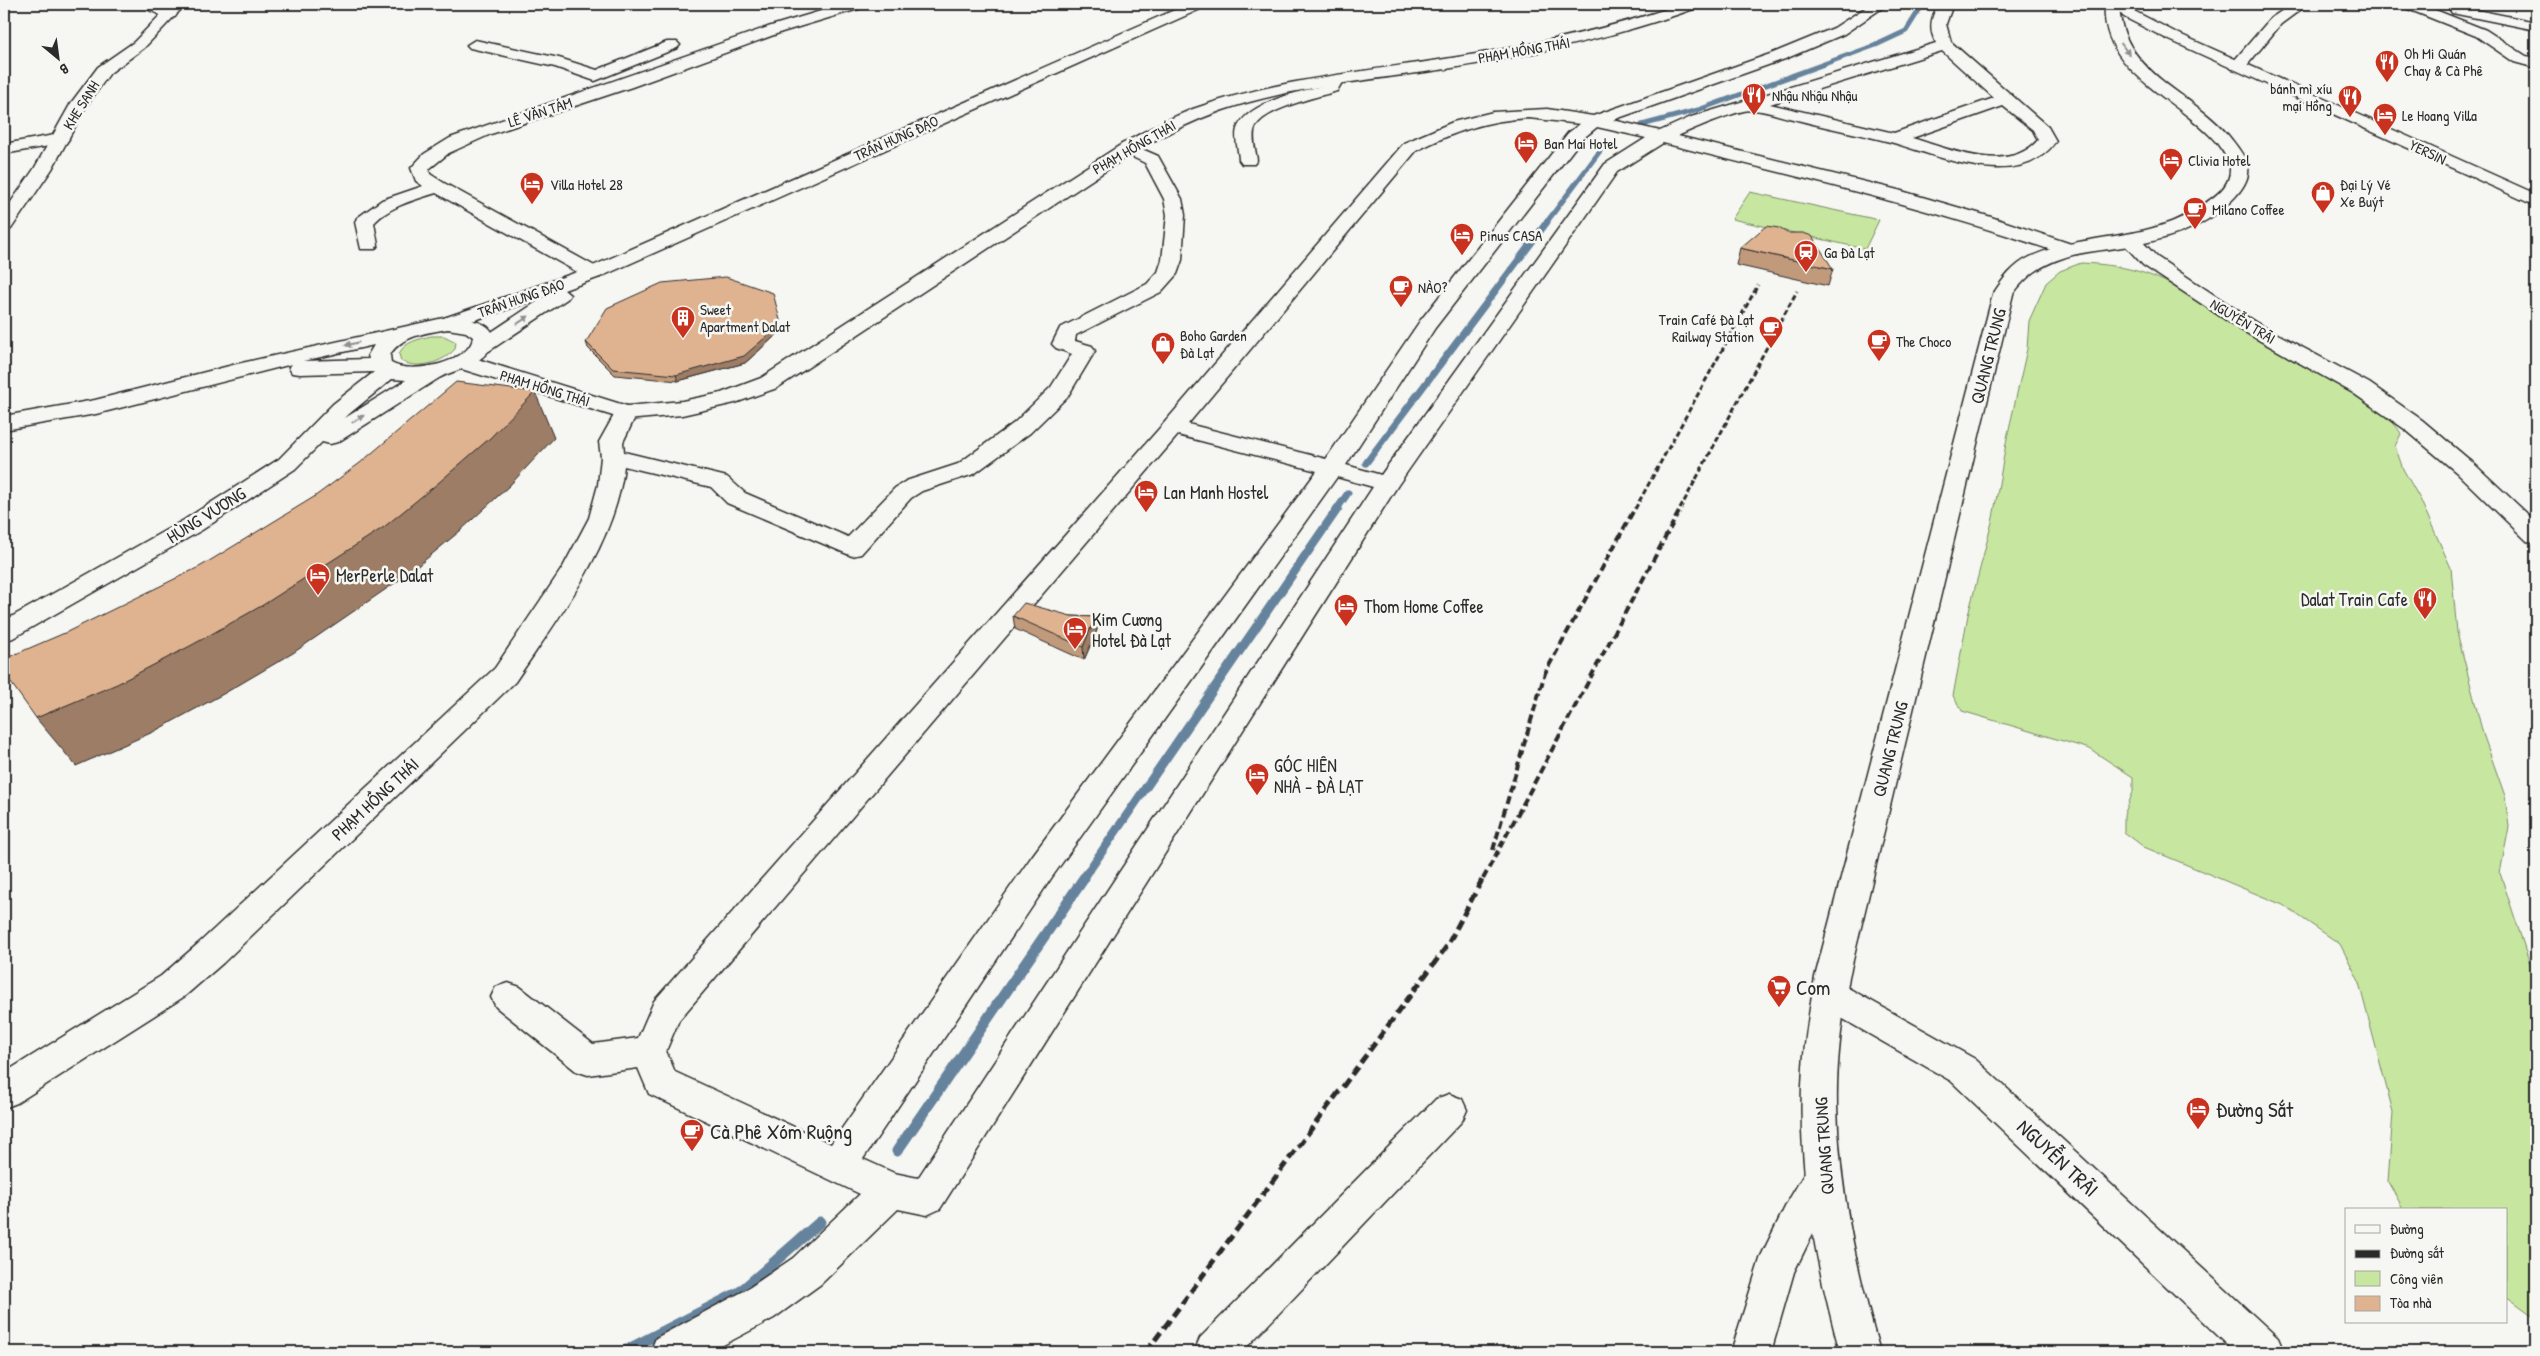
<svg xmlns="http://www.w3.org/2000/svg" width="2540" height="1356" viewBox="0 0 2540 1356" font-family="'Patrick Hand',sans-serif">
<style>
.green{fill:#c7e7a0;stroke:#798966}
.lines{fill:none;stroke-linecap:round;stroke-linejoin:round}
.stream-far3{stroke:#66839d;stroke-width:5}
.stream-far2{stroke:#66839d;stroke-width:7}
.stream-far1{stroke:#66839d;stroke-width:9}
.stream{stroke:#66839d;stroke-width:11}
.minor-casing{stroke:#2b2b2b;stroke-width:3}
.tertiary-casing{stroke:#2b2b2b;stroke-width:3}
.secondary-casing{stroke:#2b2b2b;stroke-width:3}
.primary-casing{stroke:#2b2b2b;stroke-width:3}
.trunk-casing{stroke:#2b2b2b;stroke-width:3}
.minor{fill:#f6f6f2;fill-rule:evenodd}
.tertiary{fill:#f6f6f2;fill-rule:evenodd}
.secondary{fill:#f6f6f2;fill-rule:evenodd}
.primary{fill:#f6f6f2;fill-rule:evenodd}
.trunk{fill:#f6f6f2;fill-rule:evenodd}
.rail-far2{stroke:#2b2b2b;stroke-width:3;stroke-dasharray:5.5 3;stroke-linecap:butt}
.rail-far1{stroke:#2b2b2b;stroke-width:4;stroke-dasharray:8 4;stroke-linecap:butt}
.rail{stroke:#2b2b2b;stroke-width:5;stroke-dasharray:10 5;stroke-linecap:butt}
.wall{fill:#c19a7c;stroke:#2b2b2b}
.shaded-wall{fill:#9d7d65;stroke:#2b2b2b}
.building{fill:#e0b390;stroke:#2b2b2b}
.oneway{fill:#90908e}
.labels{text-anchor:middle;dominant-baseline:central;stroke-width:5;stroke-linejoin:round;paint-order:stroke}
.far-street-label{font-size:15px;fill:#2b2b2b;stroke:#f6f6f2}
.far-poi-label{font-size:15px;fill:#2b2b2b;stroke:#f6f6f2;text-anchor:start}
.street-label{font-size:18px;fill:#2b2b2b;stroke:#f6f6f2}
.poi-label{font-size:18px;fill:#2b2b2b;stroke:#f6f6f2;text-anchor:start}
.near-poi-label{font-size:21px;fill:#2b2b2b;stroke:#f6f6f2;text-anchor:start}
.near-street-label{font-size:21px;fill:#2b2b2b;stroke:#f6f6f2}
</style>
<rect width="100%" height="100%" fill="#f6f6f2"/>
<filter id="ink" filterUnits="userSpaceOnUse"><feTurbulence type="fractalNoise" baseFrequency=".02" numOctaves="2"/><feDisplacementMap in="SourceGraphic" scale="10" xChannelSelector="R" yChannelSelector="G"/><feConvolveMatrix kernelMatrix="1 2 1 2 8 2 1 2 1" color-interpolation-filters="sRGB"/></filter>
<g filter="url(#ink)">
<path class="green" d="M 1750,192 L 1879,220 L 1865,249 L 1732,219 Z
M 2081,263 C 2110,264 2140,269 2166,282 C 2196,297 2223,320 2252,337 C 2285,357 2388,404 2401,434 L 2395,446 L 2403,469 L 2420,499 L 2451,568 L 2457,632 L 2483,734 L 2505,796 L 2509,827 L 2500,873 L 2536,982 L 2536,1318 L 2506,1296 L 2506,1210 L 2404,1210 L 2388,1182 L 2393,1112 L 2358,979 L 2340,944 L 2283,905 L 2144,847 L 2124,832 L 2124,815 L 2133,792 L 2133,777 L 2090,749 L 1962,711 L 1953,696 L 1968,615 L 1993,518 L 2007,438 L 2027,349 L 2029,321 L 2046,283 L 2060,271 Z
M 431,336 L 444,336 L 456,342 L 455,349 C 443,363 417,370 401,361 L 399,354 C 404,342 419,339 431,336 Z"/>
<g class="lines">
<path class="stream-far3" d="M 1642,125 L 1698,110 L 1876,45 L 1906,31 L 1923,4
M 1546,223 L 1606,143"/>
<path class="stream-far2" d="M 1366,463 L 1547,222
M 1337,509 L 1348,493"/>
<path class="stream-far1" d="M 1083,879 L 1338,508"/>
<path class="stream" d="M 897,1151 L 1084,878
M 623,1352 L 740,1292 L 820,1222"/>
<defs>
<path id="minor" d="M 147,4 L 161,4 L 177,14 L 175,17 L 165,17 L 149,10 Z
M 844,4 L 867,4 L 865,7 L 782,32 L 632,87 L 491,134 L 449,153 L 429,169 L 430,174 L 444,183 L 600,269 L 603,273 L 600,277 L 586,277 L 436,193 C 414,200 390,206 374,223 L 378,245 L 375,249 L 361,249 L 355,222 L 357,218 L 382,200 L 423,186 L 416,181 L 411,168 L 424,154 L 450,138 L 771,26 Z
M 1871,4 L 1888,4 L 1844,34 L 1785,59 L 1613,120 L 1660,131 L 1691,117 L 1936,43 C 1928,29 1931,16 1939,4 L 1953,4 L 1946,24 L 1951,42 L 2048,127 L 2056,141 C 2019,194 1938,155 1890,142 C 1859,134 1828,128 1797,120 C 1783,117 1767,111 1753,110 C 1739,109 1692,129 1678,136 L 1898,190 L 1988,216 L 2077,246 L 2080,250 L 2077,254 L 2063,254 C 1932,208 1798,177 1663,143 L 1617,172 L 1398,485 L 940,1209 L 927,1215 L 898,1209 L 821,1284 L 774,1318 L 710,1352 L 650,1352 L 656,1338 L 746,1290 L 793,1258 L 860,1194 L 649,1094 L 638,1068 L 588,1075 L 576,1071 L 496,1007 L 491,997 L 496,987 L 508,983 L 520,987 L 593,1044 L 638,1038 L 654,1001 L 1165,422 L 1404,143 L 1453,122 L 1493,112 L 1547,109 L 1593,116 L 1773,53 L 1834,28 ZM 1942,51 L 1994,98 L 1894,133 L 1770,104 ZM 2003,106 L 2033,130 L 2038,140 C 2008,175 1949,149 1912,138 ZM 1529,118 L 1580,124 L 1568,133 L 1420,321 L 1326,459 L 1188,424 L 1416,151 C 1453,132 1488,120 1529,118 ZM 1597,127 L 1646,138 L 1605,164 L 1381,475 L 1346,465 L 1435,328 L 1580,141 ZM 1178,435 L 1317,471 L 1030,859 L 831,1144 L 675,1072 L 666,1051 L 679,1020 ZM 1337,477 L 1373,487 L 918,1178 L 894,1173 L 863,1159 L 1052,877 Z
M 2292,4 L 2308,4 L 2281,24 L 2244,69 L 2232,69 L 2230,66 L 2232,63 L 2271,18 Z
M 2401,4 L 2420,4 L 2486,30 L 2526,56 L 2536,58 L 2536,68 L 2514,62 L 2476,36 L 2403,7 Z
M 2457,6 L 2536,22 L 2536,30 L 2452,13 L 2450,10 L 2452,7 Z
M 475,40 L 559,58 L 597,70 L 667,42 L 677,42 L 680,45 L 677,48 L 595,81 L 555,67 L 470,48 L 467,45 Z
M 1334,77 L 1342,82 L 1337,91 C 1318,97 1262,109 1255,128 C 1251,137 1256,151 1257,160 L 1254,164 L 1242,164 L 1239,160 C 1239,151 1234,138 1237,129 C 1247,102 1300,92 1325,85 L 1328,79 Z
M 60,134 L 66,135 L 69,139 L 66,143 L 4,154 L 4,144 Z
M 1128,143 L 1158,156 L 1182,199 L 1185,215 L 1182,260 L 1177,274 L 1161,292 L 1076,335 L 1075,341 L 1092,346 L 1095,351 L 1068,396 L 1030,433 L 974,474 L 922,491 L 911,498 L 861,554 L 852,556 L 727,503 L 711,487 L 624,466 C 616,544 558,618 515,682 L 223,963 L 185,996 L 17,1103 L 4,1108 L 4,1073 L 161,976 L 199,943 L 495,668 L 563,567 L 589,518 L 598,485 L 601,457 L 599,442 L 618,408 L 626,406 L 634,408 L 637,413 L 623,442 L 624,452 L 727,477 L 745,493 L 848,537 L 895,488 L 906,481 L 958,464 L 1014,423 L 1051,387 L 1072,354 L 1056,348 L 1052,344 L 1060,328 L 1147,284 L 1158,272 L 1162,260 L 1167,215 L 1164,199 L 1145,163 L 1122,152 L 1119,148 L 1122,144 Z
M 2132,236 L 2139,238 L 2157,257 L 2255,322 L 2369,383 L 2422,420 L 2472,462 L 2536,522 L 2536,544 L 2527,541 L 2456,472 L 2406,430 L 2353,393 L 2241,330 L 2143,265 L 2122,242 L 2125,238 Z
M 1829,980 L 1841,984 L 1975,1059 L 2278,1338 L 2284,1352 L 2235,1352 L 1951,1081 L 1817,1004 L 1812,994 L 1817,984 Z
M 1449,1094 L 1462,1099 L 1467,1110 L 1462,1121 L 1242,1352 L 1194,1352 L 1200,1338 L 1436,1099 Z
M 1823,1159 L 1836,1164 L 1841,1176 L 1794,1272 L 1771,1352 L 1731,1352 L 1761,1256 L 1787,1203 L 1810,1164 Z"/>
<path id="tertiary" d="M 1681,4 L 1701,4 L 1699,7 C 1617,37 1533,55 1446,69 C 1372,80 1294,86 1223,110 C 1192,121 1163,135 1134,152 L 777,388 L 735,403 L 682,415 L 626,420 L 455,367 L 452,362 L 455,357 L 463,356 L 471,357 L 627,406 L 682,401 L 721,393 L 761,378 L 1122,144 C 1145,131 1168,119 1193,109 C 1274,80 1361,72 1445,59 C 1526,47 1604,31 1681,4 Z
M 2111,4 L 2126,4 L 2134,11 L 2175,32 L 2536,194 L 2536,206 L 2165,38 L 2124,17 Z"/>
<path id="secondary" d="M 2105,4 L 2119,4 C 2121,73 2188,89 2228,135 C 2235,144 2245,155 2248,167 C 2250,179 2241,191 2232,200 C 2202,231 2158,242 2116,248 C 2098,251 2078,252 2060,259 C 2040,266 2026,276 2013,294 L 1849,977 C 1842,1020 1836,1062 1837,1106 C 1839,1190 1857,1271 1880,1352 L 1840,1352 C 1815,1260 1796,1164 1803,1067 C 1805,1037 1810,1007 1815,977 L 1993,294 C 2003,279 2013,265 2030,257 C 2091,229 2154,245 2211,199 C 2221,192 2231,182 2230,168 C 2229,159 2222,150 2216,142 C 2179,99 2099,71 2105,4 Z"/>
<path id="primary" d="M 1188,4 L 1207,4 L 1205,7 L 600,277 L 564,290 L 570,295 L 567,299 L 489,351 L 482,353 L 475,351 L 471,347 L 475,343 L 544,297 L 448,329 L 441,327 L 438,323 L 441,319 L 586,269 Z"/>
<path id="trunk" d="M 171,4 L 186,4 L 144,48 L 110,73 L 85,108 L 52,169 L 11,229 L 4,231 L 4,212 L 34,169 L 71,103 L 98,67 L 134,42 Z
M 448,317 C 461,319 487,319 493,334 C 497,343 487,354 480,359 C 468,369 451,371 439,378 C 405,399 372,421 338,442 L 330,444 L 322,442 L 295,469 L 202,530 L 13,638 L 4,641 L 4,621 L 184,520 L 279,459 L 333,404 L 374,372 L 300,374 L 292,373 L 289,368 L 292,364 L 96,414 L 4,430 L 4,416 L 95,400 L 237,364 ZM 448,329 L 466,332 L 473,337 C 471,363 410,375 391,363 L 390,355 C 400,336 429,332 448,329 ZM 374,345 L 368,355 L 369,359 L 303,361 ZM 392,379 L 406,380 L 345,418 L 349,414 Z"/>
</defs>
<use href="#minor" class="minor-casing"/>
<use href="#tertiary" class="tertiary-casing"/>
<use href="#secondary" class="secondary-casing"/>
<use href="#primary" class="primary-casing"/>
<use href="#trunk" class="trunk-casing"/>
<use href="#minor" class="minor"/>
<use href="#tertiary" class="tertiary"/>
<use href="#secondary" class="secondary"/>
<use href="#primary" class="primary"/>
<use href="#trunk" class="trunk"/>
<path class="rail-far2" d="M 1635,509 L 1758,285
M 1680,509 L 1797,291"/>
<path class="rail-far1" d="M 1493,850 L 1545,673 L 1635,508
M 1483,879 L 1681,508"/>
<path class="rail" d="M 1146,1352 L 1447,946 L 1483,878"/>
</g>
<path class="wall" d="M 1740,248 L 1833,269 L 1828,286 L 1736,265 Z
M 782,330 L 745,363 L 678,381 L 615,375 L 588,348 L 586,342 Z
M 1013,616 L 1071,616 L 1095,617 L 1097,630 L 1084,660 L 1015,629 Z"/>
<path class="shaded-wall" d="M 781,324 L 782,330 L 745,363 L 678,381 L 676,375 Z
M 535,392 L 554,438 L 510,485 L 460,531 L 408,574 L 293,653 L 225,693 L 153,732 L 76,766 L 36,718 Z
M 1095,617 L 1097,630 L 1084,660 L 1083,647 Z"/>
<path class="building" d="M 1766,226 L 1779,228 L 1787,233 L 1803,233 L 1812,236 L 1833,269 L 1740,248 Z
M 726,277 L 773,293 L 781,324 L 744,356 L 676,375 L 613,369 L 586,342 L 607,308 L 662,283 Z
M 456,382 L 535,392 L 490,438 L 437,484 L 384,527 L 263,605 L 192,645 L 117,684 L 36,718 L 4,673 L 4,659 L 67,632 L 201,566 L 314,497 L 360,463 Z
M 1024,603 L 1071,616 L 1095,617 L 1083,647 L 1013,616 Z"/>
<defs><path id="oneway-solid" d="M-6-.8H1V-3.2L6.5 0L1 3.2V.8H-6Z" transform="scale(1.25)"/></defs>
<g class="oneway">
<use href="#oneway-solid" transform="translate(2125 49) rotate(54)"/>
<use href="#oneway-solid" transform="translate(523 320) rotate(-34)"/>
<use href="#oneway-solid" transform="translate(352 344) rotate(167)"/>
<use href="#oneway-solid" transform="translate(358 419) rotate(-32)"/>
</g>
</g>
<defs>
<symbol id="restaurant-pin" viewBox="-11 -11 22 30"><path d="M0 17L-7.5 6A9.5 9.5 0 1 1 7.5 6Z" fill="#c8321e" stroke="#f6f6f2"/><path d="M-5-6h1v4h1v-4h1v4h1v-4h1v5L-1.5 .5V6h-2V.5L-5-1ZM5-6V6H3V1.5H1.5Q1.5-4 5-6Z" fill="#fff"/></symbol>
<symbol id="hotel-pin" viewBox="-11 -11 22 30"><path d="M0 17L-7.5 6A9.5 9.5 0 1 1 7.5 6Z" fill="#c8321e" stroke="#f6f6f2"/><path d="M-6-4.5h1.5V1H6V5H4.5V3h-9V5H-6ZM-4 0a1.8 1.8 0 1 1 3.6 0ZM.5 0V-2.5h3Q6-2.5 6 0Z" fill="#fff"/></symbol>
<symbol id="shop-pin" viewBox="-11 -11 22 30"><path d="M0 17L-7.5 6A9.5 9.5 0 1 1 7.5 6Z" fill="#c8321e" stroke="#f6f6f2"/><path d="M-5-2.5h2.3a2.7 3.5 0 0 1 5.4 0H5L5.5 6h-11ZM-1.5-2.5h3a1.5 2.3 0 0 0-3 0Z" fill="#fff"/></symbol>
<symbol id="cafe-pin" viewBox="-11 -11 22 30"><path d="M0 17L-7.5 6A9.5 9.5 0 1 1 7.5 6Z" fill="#c8321e" stroke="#f6f6f2"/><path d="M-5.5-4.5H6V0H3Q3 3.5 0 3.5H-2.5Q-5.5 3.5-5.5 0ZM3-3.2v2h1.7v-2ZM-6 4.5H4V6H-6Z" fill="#fff"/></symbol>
<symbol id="station-pin" viewBox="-11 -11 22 30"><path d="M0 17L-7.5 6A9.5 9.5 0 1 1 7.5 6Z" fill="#c8321e" stroke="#f6f6f2"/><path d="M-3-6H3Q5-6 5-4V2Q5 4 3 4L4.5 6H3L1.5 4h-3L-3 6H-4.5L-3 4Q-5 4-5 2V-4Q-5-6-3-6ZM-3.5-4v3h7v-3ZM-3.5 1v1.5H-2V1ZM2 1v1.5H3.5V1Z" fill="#fff"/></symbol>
<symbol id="building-pin" viewBox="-11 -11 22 30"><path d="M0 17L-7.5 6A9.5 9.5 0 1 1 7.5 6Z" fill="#c8321e" stroke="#f6f6f2"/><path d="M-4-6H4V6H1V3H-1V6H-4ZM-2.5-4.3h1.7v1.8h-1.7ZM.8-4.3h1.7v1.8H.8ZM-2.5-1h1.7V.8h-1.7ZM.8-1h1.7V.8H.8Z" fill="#fff"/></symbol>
<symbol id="supermarket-pin" viewBox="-11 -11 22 30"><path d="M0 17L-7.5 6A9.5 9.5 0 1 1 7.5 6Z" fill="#c8321e" stroke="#f6f6f2"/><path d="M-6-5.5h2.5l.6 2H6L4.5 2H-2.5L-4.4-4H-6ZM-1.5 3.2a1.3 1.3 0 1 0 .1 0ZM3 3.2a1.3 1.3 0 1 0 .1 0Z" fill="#fff"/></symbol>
</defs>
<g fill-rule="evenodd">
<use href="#restaurant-pin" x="2373" y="48" width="28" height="38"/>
<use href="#restaurant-pin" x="1740" y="81" width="28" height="38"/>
<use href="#restaurant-pin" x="2336" y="83" width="28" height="38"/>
<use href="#hotel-pin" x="2371" y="101" width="28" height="38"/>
<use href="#hotel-pin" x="1512" y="129" width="28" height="38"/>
<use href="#hotel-pin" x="2157" y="146" width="28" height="38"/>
<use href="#hotel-pin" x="518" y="170" width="28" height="38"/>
<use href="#shop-pin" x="2309" y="179" width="28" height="38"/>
<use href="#cafe-pin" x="2181" y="195" width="28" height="38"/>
<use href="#hotel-pin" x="1448" y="221" width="28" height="38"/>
<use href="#station-pin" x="1792" y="238" width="28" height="38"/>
<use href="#cafe-pin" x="1387" y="273" width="28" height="38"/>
<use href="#building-pin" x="669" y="304" width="28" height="38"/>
<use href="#cafe-pin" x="1757" y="314" width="28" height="38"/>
<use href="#cafe-pin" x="1865" y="327" width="28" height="38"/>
<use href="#shop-pin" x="1149" y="330" width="28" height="38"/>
<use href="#hotel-pin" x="1132" y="478" width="28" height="38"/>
<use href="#hotel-pin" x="304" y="561" width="28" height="38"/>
<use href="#restaurant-pin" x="2411" y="585" width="28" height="38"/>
<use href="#hotel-pin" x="1332" y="592" width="28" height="38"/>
<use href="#hotel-pin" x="1061" y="615" width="28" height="38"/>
<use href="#hotel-pin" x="1243" y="761" width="28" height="38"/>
<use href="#supermarket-pin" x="1765" y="973" width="28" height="38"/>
<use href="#hotel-pin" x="2184" y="1095" width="28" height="38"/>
<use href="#cafe-pin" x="678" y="1117" width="28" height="38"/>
</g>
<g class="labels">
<g class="far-street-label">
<text transform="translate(1524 50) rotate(-10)">PHẠM HỒNG THÁI</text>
<text transform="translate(81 105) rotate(-58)">KHE SANH</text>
<text transform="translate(540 112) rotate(-18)">LÊ VĂN TÁM</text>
<text transform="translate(896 138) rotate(-24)">TRẦN HƯNG ĐẠO</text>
<text transform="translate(1134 147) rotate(-30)">PHẠM HỒNG THÁI</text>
<text transform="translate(2428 152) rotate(25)">YERSIN</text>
<text transform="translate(521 298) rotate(-19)">TRẦN HƯNG ĐẠO</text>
<text transform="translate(2243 321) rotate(31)">NGUYỄN TRÃI</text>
<text transform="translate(545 388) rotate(17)">PHẠM HỒNG THÁI</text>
</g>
<g class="far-poi-label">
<text x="2404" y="53">Oh Mi Quán<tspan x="2404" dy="17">Chay &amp; Cà Phê</tspan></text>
<text x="2332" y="88" text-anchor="end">bánh mì xíu<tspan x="2332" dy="17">mại Hồng</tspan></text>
<text x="1772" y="95">Nhậu Nhậu Nhậu</text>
<text x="2402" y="115">Le Hoang Villa</text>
<text x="1544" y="143">Ban Mai Hotel</text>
<text x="2188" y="160">Clivia Hotel</text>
<text x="550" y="184">Villa Hotel 28</text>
<text x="2340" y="184">Đại Lý Vé<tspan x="2340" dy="17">Xe Buýt</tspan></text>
<text x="2212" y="209">Milano Coffee</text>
<text x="1480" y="235">Pinus CASA</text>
<text x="1824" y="252">Ga Đà Lạt</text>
<text x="1418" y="287">NÀO?</text>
<text x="700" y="309">Sweet<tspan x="700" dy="17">Apartment Dalat</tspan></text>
<text x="1754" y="319" text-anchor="end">Train Café Đà Lạt<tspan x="1754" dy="17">Railway Station</tspan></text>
<text x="1180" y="335">Boho Garden<tspan x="1180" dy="17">Đà Lạt</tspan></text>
<text x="1896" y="341">The Choco</text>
</g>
<g class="street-label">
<text transform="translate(1988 356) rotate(-76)">QUANG TRUNG</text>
<text transform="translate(206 515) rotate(-32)">HÙNG VƯƠNG</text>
<text transform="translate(1890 749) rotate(-76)">QUANG TRUNG</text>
<text transform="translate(375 799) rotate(-43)">PHẠM HỒNG THÁI</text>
<text transform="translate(1824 1146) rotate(-94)">QUANG TRUNG</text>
</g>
<g class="poi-label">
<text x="1164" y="492">Lan Manh Hostel</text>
<text x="336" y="575">MerPerle Dalat</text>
<text x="2408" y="599" text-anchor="end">Dalat Train Cafe</text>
<text x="1364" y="606">Thom Home Coffee</text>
<text x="1092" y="619">Kim Cương<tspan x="1092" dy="21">Hotel Đà Lạt</tspan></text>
<text x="1274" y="765">GÓC HIÊN<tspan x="1274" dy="21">NHÀ - ĐÀ LẠT</tspan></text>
</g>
<g class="near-poi-label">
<text x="1796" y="987">Com</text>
<text x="2216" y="1109">Đường Sắt</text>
<text x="710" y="1131">Cà Phê Xóm Ruộng</text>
</g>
<g class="near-street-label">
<text transform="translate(2058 1158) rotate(43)">NGUYỄN TRÃI</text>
</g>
</g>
<rect width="2540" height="1356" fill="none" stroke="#f6f6f2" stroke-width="20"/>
<rect x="10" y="10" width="2520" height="1336" fill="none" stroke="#2b2b2b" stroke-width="2" filter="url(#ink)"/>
<rect x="2345" y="1208" width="162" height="115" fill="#f6f6f2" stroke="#a5a5a2"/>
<rect x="2355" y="1225" width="25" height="8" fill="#f6f6f2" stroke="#a5a5a2"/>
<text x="2390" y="1234" font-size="15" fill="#2b2b2b">Đường</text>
<rect x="2355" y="1250" width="25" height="8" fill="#2b2b2b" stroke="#a5a5a2"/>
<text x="2390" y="1258" font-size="15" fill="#2b2b2b">Đường sắt</text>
<rect x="2355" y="1271" width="25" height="15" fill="#c7e7a0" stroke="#a5a5a2"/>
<text x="2390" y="1284" font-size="15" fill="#2b2b2b">Công viên</text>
<rect x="2355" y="1296" width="25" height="15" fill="#e0b390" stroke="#a5a5a2"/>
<text x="2390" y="1308" font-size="15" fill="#2b2b2b">Tòa nhà</text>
<g transform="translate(58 58) rotate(151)" stroke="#f6f6f2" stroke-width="4" paint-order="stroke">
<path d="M0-4L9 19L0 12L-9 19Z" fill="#2b2b2b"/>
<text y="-8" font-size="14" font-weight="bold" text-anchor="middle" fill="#2b2b2b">B</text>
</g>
</svg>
